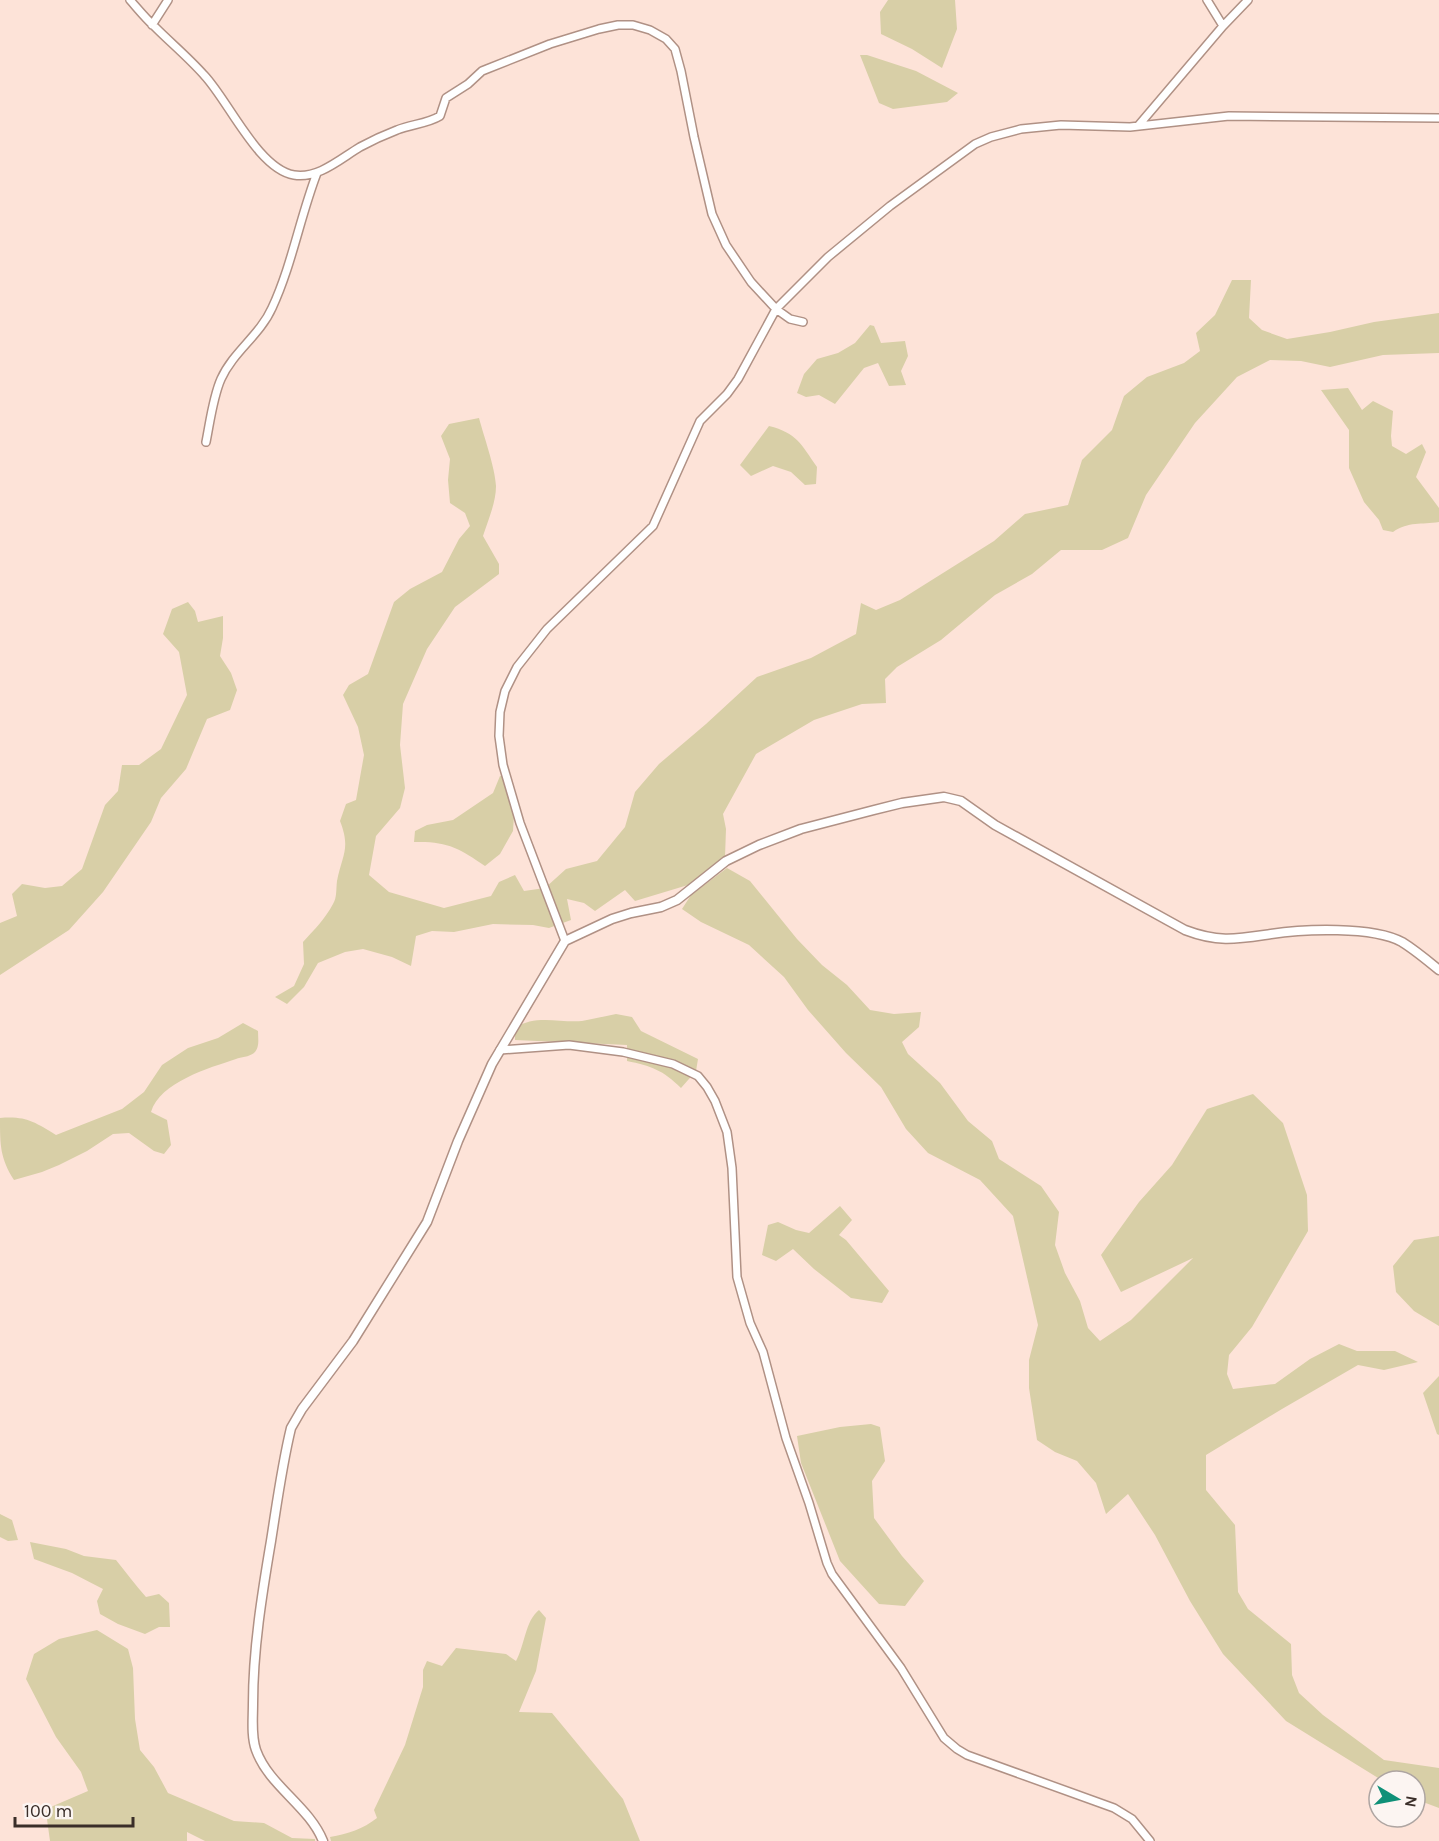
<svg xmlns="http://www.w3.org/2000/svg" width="1439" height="1841" viewBox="0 0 1439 1841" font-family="Karla,sans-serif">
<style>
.green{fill:#d8cfa7}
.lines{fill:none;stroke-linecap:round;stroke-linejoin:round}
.minor-casing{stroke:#b09185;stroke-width:10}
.tertiary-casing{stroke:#b09185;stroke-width:11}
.minor{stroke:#fff;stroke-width:7}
.tertiary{stroke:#fff;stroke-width:8}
</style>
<rect width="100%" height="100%" fill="#fde3d8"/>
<path class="green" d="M 888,0 L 955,0 L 957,29 L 942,68 L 912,49 L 881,34 L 880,12 Z
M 860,55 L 867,55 L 916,71 L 958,93 L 947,102 L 893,109 L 879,103 Z
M 1232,280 L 1251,280 L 1249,318 L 1262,330 L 1287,339 L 1330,332 L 1374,322 L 1439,313 L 1439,353 L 1383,355 L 1330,367 L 1301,361 L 1270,360 L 1237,377 L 1195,423 L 1146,495 L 1128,538 L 1102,550 L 1061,550 L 1032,574 L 995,595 L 941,640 L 897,667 L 885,679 L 886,703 L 862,704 L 814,720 L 756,754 L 723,814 L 726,829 L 725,857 L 688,885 L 635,901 L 625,890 L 595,911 L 584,903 L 567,899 L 571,920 L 549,928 L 533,925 L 493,924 L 454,932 L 432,931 L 416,936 L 411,966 L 392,957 L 363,949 L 345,952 L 318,963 L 304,987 L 287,1004 L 275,997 L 294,986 L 304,964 L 303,942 C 314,930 325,919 333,904 C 337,898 336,889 337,881 C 342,855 351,849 340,821 L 346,804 L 356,800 L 364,755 L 358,727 L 343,695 L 349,685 L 368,674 L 394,602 L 410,589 L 442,572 L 459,539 L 470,526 L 465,513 L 450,503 L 448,480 L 450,459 L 441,436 L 449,424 L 479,418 C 484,437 495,467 496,486 C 496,503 488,520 483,536 L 499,564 L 499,574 L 455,607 L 427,649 L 403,704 L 400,745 L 405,788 L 400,808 L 376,836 L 369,875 L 389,892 L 444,908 L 491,896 L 499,882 L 515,875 L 524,891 L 545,888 L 566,869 L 597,861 L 625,827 L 635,792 L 659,764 L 706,724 L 757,677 L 811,658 L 856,634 L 861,603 L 876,610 L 900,600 L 994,541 L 1025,514 L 1068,505 L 1082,460 L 1112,430 L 1124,396 L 1147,377 L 1184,363 L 1200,351 L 1196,333 L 1215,315 Z
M 870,325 L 874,326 L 881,343 L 905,341 L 908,356 L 901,371 L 906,385 L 889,386 L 878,363 L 864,368 L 835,404 L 819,395 L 806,397 L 797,393 L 804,374 L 817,359 L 838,353 L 855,343 Z
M 1348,388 L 1362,410 L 1373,401 L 1393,411 L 1391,436 L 1392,446 L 1406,454 L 1422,444 L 1426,452 L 1416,477 L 1439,508 L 1439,522 C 1421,525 1409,521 1393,532 L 1383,530 L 1379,520 L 1364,502 L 1349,468 L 1349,430 L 1321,390 Z
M 769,426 C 797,433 801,444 817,467 L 816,484 L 805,485 L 791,472 L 773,466 L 751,476 L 740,465 Z
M 188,602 L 195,611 L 198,622 L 223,616 L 223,638 L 220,656 L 231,673 L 237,690 L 230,710 L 207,719 L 186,769 L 161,798 L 151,822 L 103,892 L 69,930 L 0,975 L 0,923 L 17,916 L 12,894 L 22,884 L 45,888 L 62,886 L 82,869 L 105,805 L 118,791 L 122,765 L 139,765 L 161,749 L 187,695 L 179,652 L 163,634 L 172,609 Z
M 500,776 L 508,777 L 515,799 L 513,831 L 500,854 L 485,866 C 459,848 447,841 414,842 L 415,831 L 427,825 L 453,820 L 493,793 Z
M 727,868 L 750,881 L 797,939 L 822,965 L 847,985 L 870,1010 L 894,1014 L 921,1012 L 919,1027 L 902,1042 L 908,1054 L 940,1083 L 968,1121 L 992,1141 L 999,1159 L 1041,1186 L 1059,1212 L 1055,1245 L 1065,1273 L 1080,1301 L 1088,1328 L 1100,1341 L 1131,1320 L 1193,1258 L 1121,1292 L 1101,1255 L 1139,1202 L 1172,1165 L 1207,1109 L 1253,1094 L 1283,1123 L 1307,1195 L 1308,1231 L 1252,1327 L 1229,1355 L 1227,1374 L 1233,1389 L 1275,1384 L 1310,1359 L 1339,1344 L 1357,1351 L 1395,1351 L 1418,1362 L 1384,1370 L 1358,1365 L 1282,1409 L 1206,1455 L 1206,1490 L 1235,1525 L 1238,1592 L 1248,1609 L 1291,1644 L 1292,1675 L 1299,1693 L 1323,1715 L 1384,1760 L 1439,1768 L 1439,1808 L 1415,1799 L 1415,1781 L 1383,1781 L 1286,1721 L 1223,1654 L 1190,1601 L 1155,1535 L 1128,1494 L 1106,1514 L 1096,1483 L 1077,1461 L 1055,1452 L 1037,1440 L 1029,1388 L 1029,1360 L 1038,1325 L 1013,1216 L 980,1180 L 928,1153 L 906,1129 L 881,1087 L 846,1053 L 808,1010 L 784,977 L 749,945 L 701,922 L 682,909 L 691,895 Z
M 616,1014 L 632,1017 L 641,1031 L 698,1059 L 696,1071 L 681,1088 C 663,1070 651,1066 627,1061 L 627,1045 L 515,1040 L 515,1028 C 535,1014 560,1023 582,1021 C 594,1019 605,1016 616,1014 Z
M 243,1023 L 258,1031 C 258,1039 260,1047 254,1053 C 249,1057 241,1057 236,1059 C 209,1068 160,1082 151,1112 L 167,1120 L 171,1145 L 164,1154 L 154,1151 L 129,1133 L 113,1134 L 87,1151 L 59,1165 L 42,1172 L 14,1180 C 0,1158 0,1145 0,1118 C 27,1116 34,1122 56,1135 L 122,1109 L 144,1092 L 162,1065 L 188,1048 L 218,1038 Z
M 840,1206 L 852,1220 L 839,1235 L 846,1240 L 889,1291 L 882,1303 L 851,1298 L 814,1269 L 793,1249 L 776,1261 L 762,1255 L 768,1225 L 778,1222 L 796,1230 L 809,1233 Z
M 1439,1236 L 1439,1326 L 1414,1311 L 1396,1292 L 1393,1266 L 1414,1240 Z
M 1439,1376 L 1439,1435 L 1437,1434 L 1423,1393 Z
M 871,1424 L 880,1427 L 885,1461 L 872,1481 L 874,1518 L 902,1556 L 924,1581 L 905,1606 L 879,1604 L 840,1561 L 801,1463 L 797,1436 L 840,1427 Z
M 0,1514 L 12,1520 L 18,1540 L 8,1541 L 0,1537 Z
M 30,1542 L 66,1549 L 84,1556 L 116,1560 C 126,1572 135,1585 146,1597 L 159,1594 L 169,1603 L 170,1627 L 159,1627 L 145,1634 L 118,1624 L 100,1614 L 97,1601 L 103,1589 L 72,1573 L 34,1559 Z
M 539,1610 L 546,1618 L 536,1671 L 519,1712 L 552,1713 L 623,1799 L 640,1841 L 331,1841 L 330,1837 C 348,1834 363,1829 377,1818 L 374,1810 L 405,1745 L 423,1687 L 423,1670 L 427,1661 L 442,1666 L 456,1648 L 506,1654 L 516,1661 C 525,1645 525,1621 539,1610 Z
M 97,1630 L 128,1649 L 133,1668 L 135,1719 L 140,1750 L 154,1767 L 168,1793 L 234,1821 L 264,1823 L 292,1838 L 315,1839 L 315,1841 L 205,1841 L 187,1832 L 187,1841 L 50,1841 L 46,1812 L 53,1806 L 88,1791 L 81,1772 L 56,1737 L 26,1679 L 34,1654 L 59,1639 Z"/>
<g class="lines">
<defs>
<path id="minor" d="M 130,0 C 138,9 146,19 155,27 C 171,43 189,58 204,75 C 228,100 258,169 294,175 C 318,179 340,159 360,147 C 371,141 384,135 397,130 C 411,124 427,124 440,116 L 446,98 L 468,84 L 482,71 L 487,69 L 550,44 L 599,29 L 618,25 L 633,25 L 650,30 L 666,39 L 675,49 L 681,71 L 694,137 L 712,214 L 726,245 L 751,282 L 776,309 L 790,319 L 803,322
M 1207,0 L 1223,26
M 152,25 L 168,0
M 1138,126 L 1223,26 L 1248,0
M 206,442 C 210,422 213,397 221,379 C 233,352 260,335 272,308 C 292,265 300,217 317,173
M 565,941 L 520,823 L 503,765 L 499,736 L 500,712 L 505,691 L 517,667 L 547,629 L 653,526 L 700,421 L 727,394 L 738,379 L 776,309 L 828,257 L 890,206 L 975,144 L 991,137 L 1021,129 L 1061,125 L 1130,127 L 1229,116 L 1439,118
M 500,1050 L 569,1045 L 623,1052 L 673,1064 L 698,1076 L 707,1087 L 715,1101 L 727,1132 L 732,1168 L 737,1277 L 750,1323 L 763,1352 L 786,1438 L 809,1503 L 827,1563 L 832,1574 L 901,1668 L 944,1738 L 957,1749 L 967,1755 L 1114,1808 L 1132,1819 L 1150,1841"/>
<path id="tertiary" d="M 323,1841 C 309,1806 269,1786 256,1750 C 251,1736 253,1719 253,1704 C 253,1650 262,1594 271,1541 C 277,1503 282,1465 291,1428 L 302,1409 L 353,1341 L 427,1222 L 458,1141 L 492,1064 L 565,941 L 612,919 L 631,913 L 661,907 L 677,900 L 726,861 L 759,845 L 801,829 L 874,810 L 902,803 L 944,797 L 961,801 L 995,825 L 1185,930 C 1219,943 1237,939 1271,934 C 1303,929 1373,926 1402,942 C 1415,950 1427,960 1439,970"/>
</defs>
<use href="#minor" class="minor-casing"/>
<use href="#tertiary" class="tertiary-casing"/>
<use href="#minor" class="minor"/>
<use href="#tertiary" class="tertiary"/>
</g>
<g transform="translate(1397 1799) rotate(100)"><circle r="28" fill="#fcf5f2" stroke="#aea5a2" stroke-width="1.5"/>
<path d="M0-4.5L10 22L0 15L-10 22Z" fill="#0f9078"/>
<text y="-9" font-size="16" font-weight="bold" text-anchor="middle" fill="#3a2e29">N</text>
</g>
<path d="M15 1817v9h118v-9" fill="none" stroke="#3a2e29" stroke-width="3"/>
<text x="24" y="1817" font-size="18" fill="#3a2e29" stroke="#fcf5f2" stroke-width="4.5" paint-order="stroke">100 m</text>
</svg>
